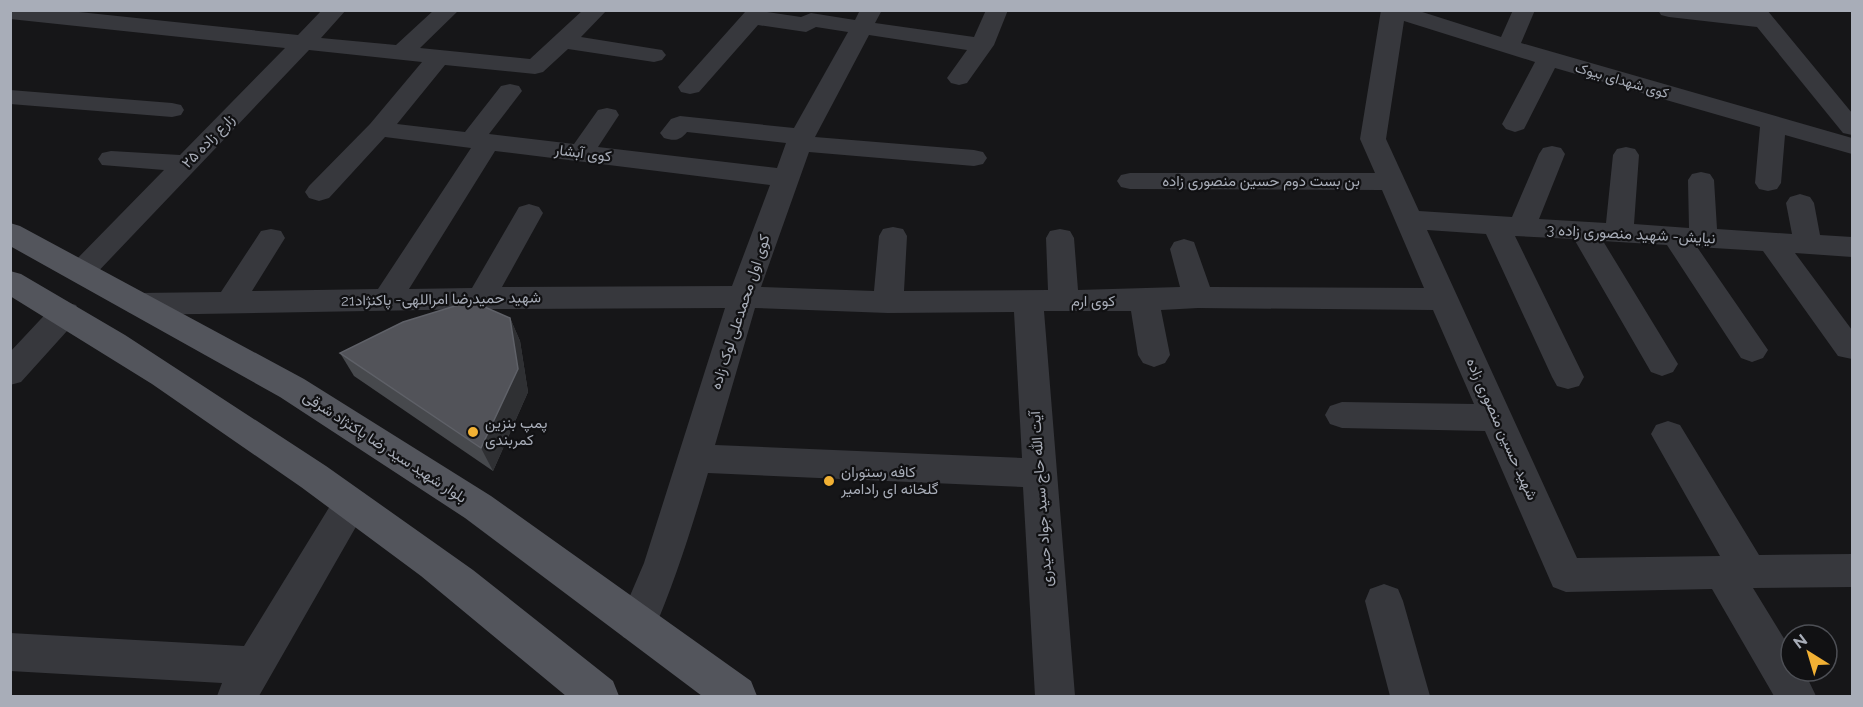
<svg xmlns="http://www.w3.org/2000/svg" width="1863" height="707" viewBox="0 0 1863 707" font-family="Raleway,Vazirmatn,sans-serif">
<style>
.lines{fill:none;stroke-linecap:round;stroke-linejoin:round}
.minor{fill:#37383d;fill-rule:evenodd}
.major{fill:#53555c;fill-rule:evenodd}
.wall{fill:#47494d}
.shaded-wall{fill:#2f3033}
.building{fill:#525359;stroke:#5f6168;stroke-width:1.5}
.poi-dot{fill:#f2b134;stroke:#111113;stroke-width:2}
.labels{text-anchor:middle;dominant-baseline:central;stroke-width:4.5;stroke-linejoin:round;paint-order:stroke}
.far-street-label{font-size:14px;fill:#a8adb8;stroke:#111113}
.street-label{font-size:15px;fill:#a8adb8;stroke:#111113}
.poi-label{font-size:15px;fill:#a8adb8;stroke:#111113;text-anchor:start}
</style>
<rect width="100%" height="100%" fill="#161618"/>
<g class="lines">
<path class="minor" d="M 10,10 L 60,10 L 298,35 L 322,10 L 346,10 L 321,38 L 396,45 L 434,10 L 459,10 L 420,48 L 530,59 L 583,10 L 607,10 L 581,37 L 662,50 L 666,55 L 662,60 L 654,62 L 568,49 L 543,72 L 535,74 L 445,65 L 397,124 L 465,132 L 501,86 L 510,84 L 519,86 L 522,91 L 489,134 L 574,144 L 598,110 L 607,108 L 616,110 L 619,115 L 598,147 L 777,168 L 786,143 L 687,132 C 680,141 674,141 664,138 L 660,133 L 671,119 L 680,116 L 794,128 L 848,32 L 816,27 L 806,32 L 758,25 L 699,92 L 690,94 L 681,92 L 678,87 L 745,12 L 754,10 L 801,17 L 811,13 L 855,20 L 860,10 L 882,10 L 875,23 L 974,37 L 986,10 L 1008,10 L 994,45 L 967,83 L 959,85 L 951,83 L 947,78 L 967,50 L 869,35 L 815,137 L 974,150 L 983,152 L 987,158 L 983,164 L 974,166 L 809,152 L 761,287 L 874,291 L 879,236 L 883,229 L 893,227 L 903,229 L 907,236 L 904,291 L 1048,290 L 1046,238 L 1050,231 L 1060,229 L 1070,231 L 1074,238 L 1078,290 L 1180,287 L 1170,249 L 1174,242 L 1184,239 L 1194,242 L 1210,287 L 1424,288 L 1382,190 L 1130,189 L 1121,187 L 1117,181 L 1121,175 L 1130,173 L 1375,173 L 1360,139 L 1381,10 L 1416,10 L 1501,37 L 1513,10 L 1535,10 L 1521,43 L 1852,138 L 1852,154 L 1785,135 L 1781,183 L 1777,189 L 1768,191 L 1759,189 L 1755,183 L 1760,127 L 1555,68 L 1524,129 L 1515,132 L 1506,129 L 1502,124 L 1535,62 L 1404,21 L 1386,139 L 1419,211 L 1512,217 L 1539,154 L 1543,148 L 1552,146 L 1561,148 L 1565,154 L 1539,219 L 1606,223 L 1613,155 L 1617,149 L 1626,147 L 1635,149 L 1639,155 L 1634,224 L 1689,228 L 1688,180 L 1692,174 L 1701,172 L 1710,174 L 1714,180 L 1717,229 L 1792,234 L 1786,203 L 1790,197 L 1800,194 L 1810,197 L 1814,203 L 1820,235 L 1852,237 L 1852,257 L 1795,253 L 1852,330 L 1852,359 L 1838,356 L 1763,251 L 1697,247 L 1768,350 L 1763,358 L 1752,362 L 1741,358 L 1667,245 L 1603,241 L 1678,364 L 1673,372 L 1662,376 L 1651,372 L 1574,239 L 1515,236 L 1584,377 L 1579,386 L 1568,389 L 1557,386 L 1552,377 L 1486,234 L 1427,230 L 1577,558 L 1720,556 L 1651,434 L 1656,425 L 1668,421 L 1680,425 L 1759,555 L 1852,554 L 1852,587 L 1753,588 L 1791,650 L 1791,671 L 1804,671 L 1816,696 L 1774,696 L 1712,589 L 1566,592 L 1553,587 L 1485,431 L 1342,428 L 1330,424 L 1325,415 L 1330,406 L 1342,402 L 1474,404 L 1433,310 L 1198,308 L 1161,310 L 1170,355 L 1165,363 L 1154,367 L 1143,363 L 1138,355 L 1131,311 L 1044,311 L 1075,696 L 1035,696 L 1023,487 L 708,473 C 691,530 675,582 651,637 L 637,642 L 623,637 L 618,624 L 644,563 L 725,308 L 481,309 L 139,315 L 128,312 L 124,304 L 128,296 L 139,293 L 221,292 L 261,231 L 271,229 L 281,231 L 285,238 L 252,291 L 378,289 L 471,148 L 385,137 L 329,198 L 319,201 L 309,198 L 305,192 L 309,186 L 370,124 L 422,62 L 309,50 L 91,279 L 81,282 L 71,279 L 66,272 L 71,265 L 164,170 L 102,165 L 98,159 L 102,153 L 111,151 L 180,155 L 285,48 L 10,19 ZM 495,151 L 770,185 L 732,286 L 502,287 L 543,213 L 539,207 L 529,204 L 519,207 L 472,288 L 409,289 ZM 755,308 L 888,313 L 1014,312 L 1022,458 L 715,445 Z
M 1658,10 L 1746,12 L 1744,10 L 1767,10 L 1852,113 L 1852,135 L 1843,133 L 1757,27 L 1669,17 L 1661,15 Z
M 10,90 L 172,103 L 181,105 L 184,110 L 181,115 L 172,117 L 10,104 Z
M 65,302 L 76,305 L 80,313 L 76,321 L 21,382 L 10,385 L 10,352 L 54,305 Z
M 351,489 L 364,493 L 369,504 L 259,696 L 217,696 L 222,683 L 10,671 L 10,633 L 244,646 L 338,493 Z
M 1384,584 L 1398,589 L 1403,601 L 1430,696 L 1390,696 L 1365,601 L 1370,589 Z"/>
<path class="major" d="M 10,223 L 20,226 L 304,379 L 491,496 L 751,681 L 757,696 L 702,696 L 465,518 L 280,397 L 10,246 Z
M 10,271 L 21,274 L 125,335 L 326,466 L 473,570 L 613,681 L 619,696 L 566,696 L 421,576 L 301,487 L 152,384 L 10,296 Z"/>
</g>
<path class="wall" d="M 510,318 L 520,341 L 528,392 L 493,471 L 354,376 L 340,353 Z"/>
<path class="shaded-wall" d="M 510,318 L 520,341 L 528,392 L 493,471 L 481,448 Z"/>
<path class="building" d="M 471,301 L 510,318 L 518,369 L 481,448 L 340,353 L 403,322 Z"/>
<g class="poi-dot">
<circle cx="473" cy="432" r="6"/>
<circle cx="829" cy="481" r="6"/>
</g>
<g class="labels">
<g class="far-street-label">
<text transform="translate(1622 80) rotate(16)">کوی شهدای بیوک</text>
</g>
<g class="street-label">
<text transform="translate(208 141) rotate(-46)">زارع زاده ۲۵</text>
<text transform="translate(583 153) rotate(7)">کوی آبشار</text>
<text x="1261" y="181">بن بست دوم حسین منصوری زاده</text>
<text transform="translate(1631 234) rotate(3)">نیایش- شهید منصوری زاده 3</text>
<text transform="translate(441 299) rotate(-1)">شهید حمیدرضا امراللهی- پاکنژاد21</text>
<text x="1093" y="301">کوی ارم</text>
<text transform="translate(740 312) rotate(-72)">کوی اول محمدعلی لوک زاده</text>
<text transform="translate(1502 429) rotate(66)">شهید حسین منصوری زاده</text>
<text transform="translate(385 447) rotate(33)">بلوار شهید سید رضا پاکنژاد شرقی</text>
<text transform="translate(1041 499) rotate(-94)">آیت الله حاج سید جواد حیدری</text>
</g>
<g class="poi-label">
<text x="485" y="423">پمپ بنزین<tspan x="485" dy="17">کمربندی</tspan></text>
<text x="841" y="472">کافه رستوران<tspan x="841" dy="17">گلخانه ای رادامیر</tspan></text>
</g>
</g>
<rect width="1863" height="707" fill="none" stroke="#a8adb8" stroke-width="24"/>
<g transform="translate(1809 653) rotate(323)"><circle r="28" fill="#111113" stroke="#4d4f55" stroke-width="1.5"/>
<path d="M0-4.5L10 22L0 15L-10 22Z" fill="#f2b134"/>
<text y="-9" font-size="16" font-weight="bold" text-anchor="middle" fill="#a8adb8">N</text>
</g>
</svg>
